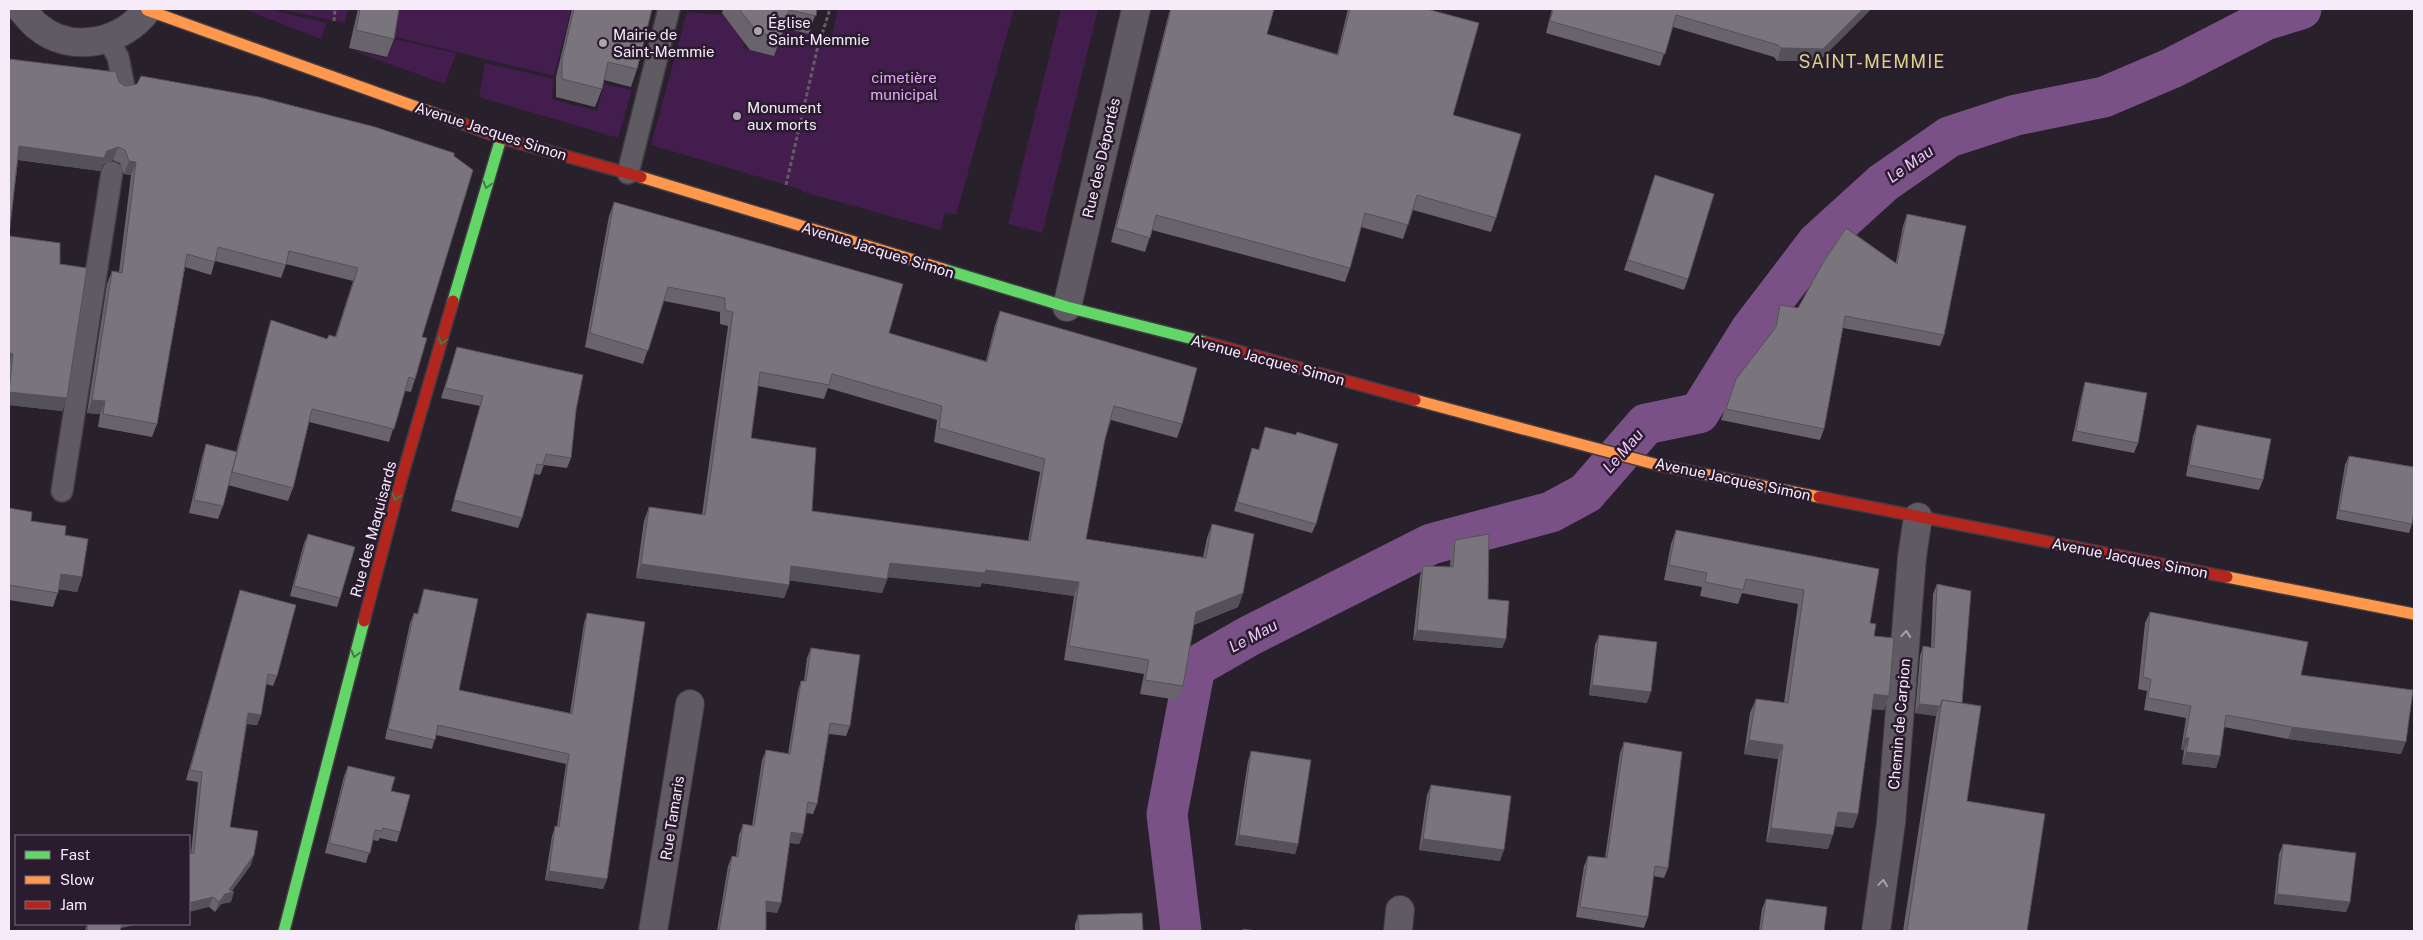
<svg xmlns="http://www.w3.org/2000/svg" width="2423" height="940" viewBox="0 0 2423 940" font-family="'Public Sans',sans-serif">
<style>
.green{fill:#421d4d}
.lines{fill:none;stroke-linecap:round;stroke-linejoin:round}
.canal{stroke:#795187;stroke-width:41}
.lane-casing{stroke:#413b44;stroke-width:24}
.street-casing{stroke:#413b44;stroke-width:30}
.fast-casing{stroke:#413b44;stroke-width:14}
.slow-casing{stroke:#413b44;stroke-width:14}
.jam-casing{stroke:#413b44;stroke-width:14}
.path{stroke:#635c65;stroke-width:3;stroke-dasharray:4 2.5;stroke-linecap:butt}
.lane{stroke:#605a63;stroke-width:21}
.street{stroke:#605a63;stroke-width:28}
.fast{stroke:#63d668;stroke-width:11}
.slow{stroke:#ff974d;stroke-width:11}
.jam{stroke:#b3261e;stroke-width:11}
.wall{fill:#69646c;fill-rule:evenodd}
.shaded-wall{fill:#555158}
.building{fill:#7a747d;stroke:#555158;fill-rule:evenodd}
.oneway{stroke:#46784c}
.oneway2{stroke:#aaa2ae}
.poi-dot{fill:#ada4b1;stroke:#2a1b2f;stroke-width:2}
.labels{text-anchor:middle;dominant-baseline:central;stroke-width:5;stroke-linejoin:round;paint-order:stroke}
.poi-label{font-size:15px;fill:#f5ebf9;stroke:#2a1b2f;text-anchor:start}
.park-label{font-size:15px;fill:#e6a7fb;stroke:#2a1b2f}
.street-label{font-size:15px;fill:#f5ebf9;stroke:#2a1b2f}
.water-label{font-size:16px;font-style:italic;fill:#ecc7f9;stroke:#2a1b2f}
.quarter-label{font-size:18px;letter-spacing:1px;fill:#d4d284;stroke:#2a1b2f}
</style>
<rect width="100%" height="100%" fill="#28202a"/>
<path class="green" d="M 244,9 L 268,9 L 327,23 L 321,39 Z
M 280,9 L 348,9 L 345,23 Z
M 398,9 L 571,9 L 554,76 L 392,36 Z
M 838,9 L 1014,9 L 956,215 L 945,213 L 940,230 L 803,192 L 803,190 L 651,145 L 687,12 L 722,15 L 735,19 L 746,38 L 743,48 L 774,56 L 782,28 L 809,34 L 830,44 Z
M 1061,9 L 1098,9 L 1042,233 L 1008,224 Z
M 394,39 L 456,53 L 445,84 L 348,49 L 387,58 Z
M 485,63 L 554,79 L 552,99 L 597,111 L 604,84 L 632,90 L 618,138 L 479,97 Z"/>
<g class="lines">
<path class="canal" d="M 1181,931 L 1167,814 L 1195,667 L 1249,636 L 1431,544 L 1551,512 L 1586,493 L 1646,424 L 1699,413 L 1750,331 L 1817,243 L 1883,183 L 1949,137 L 2016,115 L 2104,97 L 2172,68 L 2265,20 L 2301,9"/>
<defs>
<path id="lane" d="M 108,39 L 118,57 L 124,87
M 628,173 L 669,9
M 62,491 L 112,172"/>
<path id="street" d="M 21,9 C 26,14 31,21 37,26 C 71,55 123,43 148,9
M 1067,307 L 1136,9
M 653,931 L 690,704
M 1398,931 L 1400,910
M 1876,931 L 1891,823 L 1912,557 L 1918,517"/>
<path id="fast" d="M 943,269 L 1067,307 L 1205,342
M 453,301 L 501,138
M 284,931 L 364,621"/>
<path id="slow" d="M 147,10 L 447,118
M 641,177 L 943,269
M 1415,400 L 1658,465 L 1819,497
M 2227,577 L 2414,614"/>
<path id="jam" d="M 447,118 L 501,138 L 641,177
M 1205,342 L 1415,400
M 1819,497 L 2227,577
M 364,621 L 400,484 L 453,301"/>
</defs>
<use href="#lane" class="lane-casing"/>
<use href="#street" class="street-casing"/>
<use href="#fast" class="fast-casing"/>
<use href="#slow" class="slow-casing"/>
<use href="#jam" class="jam-casing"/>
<path class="path" d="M 334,21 L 335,9
M 786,185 L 817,50 L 830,9"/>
<use href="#lane" class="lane"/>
<use href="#street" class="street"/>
<use href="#fast" class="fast"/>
<use href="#slow" class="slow"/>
<use href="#jam" class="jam"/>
</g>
<path class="wall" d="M 358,9 L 399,9 L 394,39 L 387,57 L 349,48 Z
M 572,9 L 652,9 L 637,69 L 631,87 L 604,80 L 602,89 L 595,107 L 556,97 L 556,77 Z
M 723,9 L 817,9 L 809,34 L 784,28 L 774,56 L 750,50 L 722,13 Z
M 1170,9 L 1274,9 L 1267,34 L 1337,54 L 1348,9 L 1427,9 L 1453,115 L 1496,218 L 1491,232 L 1413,210 L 1403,239 L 1361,227 L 1350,268 L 1345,282 L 1152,230 L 1145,252 L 1111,242 Z
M 1552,9 L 1871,9 L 1819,61 L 1777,61 L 1774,57 L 1673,27 L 1660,66 L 1546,33 Z
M 9,59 L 119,82 L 125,86 L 259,97 L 422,337 L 415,379 L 411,392 L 405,391 L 389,442 L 309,422 L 293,488 L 288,501 L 228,485 L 223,506 L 218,519 L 189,513 L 202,457 L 206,444 L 236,452 L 267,333 L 271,320 L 327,339 L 335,337 L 353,281 L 286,264 L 281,278 L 215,261 L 211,275 L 185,267 L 157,424 L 152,437 L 98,427 L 100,414 L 87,413 L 107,284 L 112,271 L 119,272 L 131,175 L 124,174 L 120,163 L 113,160 L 103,164 L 100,171 L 18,160 L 9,236 L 60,264 L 67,398 L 62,411 L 9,405 Z
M 1655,175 L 1688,279 L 1684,290 L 1624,270 Z
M 614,202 L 889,333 L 986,361 L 995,325 L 1000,311 L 1182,424 L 1177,438 L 1111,420 L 1105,439 L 1086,539 L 1203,557 L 1207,538 L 1212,524 L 1243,593 L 1238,607 L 1194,625 L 1183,686 L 1178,700 L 1140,694 L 1144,674 L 1064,660 L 1074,596 L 982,583 L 980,587 L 888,577 L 882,593 L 789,580 L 789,585 L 784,598 L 636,578 L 644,521 L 649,507 L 702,515 L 728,326 L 720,324 L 720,312 L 664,301 L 643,364 L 585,347 L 609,216 ZM 758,386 L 824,399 L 828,388 L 937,420 L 934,442 L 1040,472 L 1028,541 L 812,511 L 751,438 Z
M 1907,214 L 1944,335 L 1940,346 L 1843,328 L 1824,429 L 1820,440 L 1721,420 L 1736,379 L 1773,330 L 1776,317 L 1780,305 L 1798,308 L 1896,262 L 1903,226 Z
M 457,347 L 576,410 L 571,458 L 567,468 L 544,465 L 540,475 L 534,474 L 522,518 L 518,528 L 451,511 L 480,406 L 441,398 Z
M 2085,382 L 2138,443 L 2134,453 L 2072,441 L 2082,393 Z
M 2197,425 L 2263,480 L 2259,490 L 2186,476 L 2193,436 Z
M 1265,427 L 1296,435 L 1297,432 L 1316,524 L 1312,533 L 1234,511 L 1249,458 L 1252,448 L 1258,450 Z
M 2349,456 L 2412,524 L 2409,533 L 2336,519 L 2345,465 Z
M 9,508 L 31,521 L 65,535 L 82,577 L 77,592 L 59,589 L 53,607 L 9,600 Z
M 1676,530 L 1879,569 L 1870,623 L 1874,636 L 1889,696 L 1884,710 L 1872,709 L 1858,814 L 1853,828 L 1835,826 L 1828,849 L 1766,842 L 1778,759 L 1744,754 L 1750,713 L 1756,699 L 1784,703 L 1798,604 L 1742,593 L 1738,604 L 1700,596 L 1702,587 L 1664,580 L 1671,544 Z
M 308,534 L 340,598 L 337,607 L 290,596 L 304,543 Z
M 1455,540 L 1488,599 L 1506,639 L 1502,648 L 1413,640 L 1420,576 L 1423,566 L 1450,567 L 1451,549 Z
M 1937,584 L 1962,703 L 1967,801 L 2027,931 L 1903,931 L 1936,716 L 1915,713 L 1920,656 L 1923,646 L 1931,647 L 1933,594 Z
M 424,589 L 459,690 L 570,713 L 584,623 L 587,613 L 607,879 L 603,889 L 545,880 L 552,836 L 555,826 L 557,826 L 566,764 L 436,735 L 432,749 L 385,739 L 410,623 L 414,613 L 417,614 L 421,599 Z
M 240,590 L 277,676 L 273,686 L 266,684 L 261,715 L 257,725 L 247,724 L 230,827 L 251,865 L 232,891 L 231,902 L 221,904 L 215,912 L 209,907 L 191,853 L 198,782 L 186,780 L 237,600 Z
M 2150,612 L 2301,675 L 2401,754 L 2288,739 L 2224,727 L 2220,756 L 2216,768 L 2182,764 L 2184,750 L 2181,750 L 2186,718 L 2144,710 L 2147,691 L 2138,689 L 2145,623 Z
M 1599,635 L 1647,703 L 1589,695 L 1595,645 Z
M 811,648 L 850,726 L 846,736 L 829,734 L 817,804 L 813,814 L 806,813 L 803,834 L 799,844 L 790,843 L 781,903 L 777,913 L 766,911 L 766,931 L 717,931 L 728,866 L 732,856 L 736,857 L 739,835 L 743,824 L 752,826 L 762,760 L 766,750 L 788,754 L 798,691 L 801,681 L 804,681 L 807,658 Z
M 1624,742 L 1668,868 L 1664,878 L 1653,876 L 1648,917 L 1644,928 L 1576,917 L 1584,866 L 1588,856 L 1605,858 L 1620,753 Z
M 1251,751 L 1298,844 L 1295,854 L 1235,845 L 1248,761 Z
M 348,766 L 391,791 L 400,832 L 397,842 L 380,838 L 378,841 L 373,840 L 366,863 L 325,853 L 344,776 Z
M 1431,785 L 1500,861 L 1419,850 L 1427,795 Z
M 2283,844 L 2350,902 L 2346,912 L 2274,904 L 2279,854 Z
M 1766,899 L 1824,931 L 1759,931 L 1762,909 Z
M 1078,915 L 1143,931 L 1075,931 L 1075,925 Z
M 87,924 L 138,924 L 121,928 L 120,931 L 85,931 Z"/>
<path class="shaded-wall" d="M 1863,9 L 1871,9 L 1819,61 L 1777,61 L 1781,48 Z
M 19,146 L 107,151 L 118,147 L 113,160 L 103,164 L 100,171 L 14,159 Z
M 129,161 L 136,162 L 131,175 L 124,174 Z
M 9,353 L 13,354 L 9,365 Z
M 9,392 L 67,398 L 62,411 L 9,405 Z
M 92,400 L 105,401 L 100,414 L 87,413 Z
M 890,563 L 986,570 L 1079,582 L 1074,596 L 982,583 L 980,587 L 885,577 Z
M 641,564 L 789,585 L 784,598 L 636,578 Z
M 791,566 L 887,579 L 882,593 L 786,580 Z
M 61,574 L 82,577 L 77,592 L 56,589 Z
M 1243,593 L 1238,607 L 1191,626 L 1196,612 Z
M 1417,630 L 1506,639 L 1502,648 L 1413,640 Z
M 1592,685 L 1651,692 L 1647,703 L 1589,695 Z
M 1874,694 L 1889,696 L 1884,710 L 1869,709 Z
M 1919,704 L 1940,706 L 1936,716 L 1915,713 Z
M 248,713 L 261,715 L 257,725 L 245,723 Z
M 2292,727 L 2406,742 L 2401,754 L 2288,739 Z
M 2185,738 L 2189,738 L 2184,750 L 2181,750 Z
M 1749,740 L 1783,745 L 1778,759 L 1744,754 Z
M 2186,752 L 2220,756 L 2216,768 L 2182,764 Z
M 1838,812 L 1858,814 L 1853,828 L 1832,826 Z
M 1771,828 L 1833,835 L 1828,849 L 1766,842 Z
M 791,832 L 803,834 L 799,844 L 788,842 Z
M 1239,835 L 1298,844 L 1295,854 L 1235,845 Z
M 1423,839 L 1504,850 L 1500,861 L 1419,850 Z
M 254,855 L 251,865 L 230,893 L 234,892 L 231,902 L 221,904 L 215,912 L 219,902 Z
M 549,871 L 607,879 L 603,889 L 545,880 Z
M 2277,894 L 2350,902 L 2346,912 L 2274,904 Z
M 213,897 L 209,907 L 189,912 L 189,903 Z
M 766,901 L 781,903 L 777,913 L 762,911 Z
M 121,924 L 138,924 L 119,928 Z"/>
<path class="building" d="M 360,9 L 399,9 L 394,39 L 356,30 Z
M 574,9 L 652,9 L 637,69 L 608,62 L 602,89 L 562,79 L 562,59 Z
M 739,9 L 817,9 L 816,16 L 789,10 L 781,38 L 757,32 Z
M 1171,9 L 1274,9 L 1267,34 L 1338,55 L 1350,9 L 1427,9 L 1479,23 L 1453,115 L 1521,134 L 1496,218 L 1417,195 L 1408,225 L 1365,213 L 1350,268 L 1156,215 L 1150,238 L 1116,228 Z
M 1553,9 L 1863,9 L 1823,49 L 1781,48 L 1778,45 L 1676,15 L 1665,54 L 1550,21 Z
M 9,59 L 116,72 L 119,82 L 125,86 L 137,84 L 141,76 L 259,97 L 375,127 L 454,153 L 454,156 L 473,170 L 422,337 L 427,338 L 415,379 L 409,377 L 394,429 L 312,409 L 293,488 L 232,472 L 271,320 L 327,339 L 329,335 L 336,337 L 358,268 L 289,251 L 286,265 L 218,247 L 215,262 L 187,254 L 157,424 L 103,414 L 105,401 L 92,400 L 112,271 L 122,273 L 136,162 L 129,161 L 125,150 L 118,147 L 107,151 L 104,158 L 19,146 L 9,236 L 60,243 L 60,264 L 87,268 L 67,398 L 9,392 L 13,354 L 9,353 Z
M 1655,175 L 1714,194 L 1688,279 L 1628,260 Z
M 614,202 L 903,284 L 889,333 L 987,362 L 1000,311 L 1197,368 L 1182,424 L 1114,406 L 1105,439 L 1086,539 L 1206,558 L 1212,524 L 1254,534 L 1243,593 L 1196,612 L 1183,686 L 1145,680 L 1149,660 L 1069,646 L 1079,582 L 986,570 L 985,573 L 890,563 L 887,579 L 791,566 L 789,585 L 641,564 L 649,507 L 705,515 L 733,312 L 725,310 L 725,298 L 668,287 L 648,351 L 590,333 ZM 760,372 L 829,385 L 832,374 L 942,406 L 939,428 L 1045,459 L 1030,541 L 812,511 L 816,448 L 751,438 Z
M 1907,214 L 1966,226 L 1944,335 L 1845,316 L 1824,429 L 1726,409 L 1736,379 L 1776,327 L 1780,305 L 1798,308 L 1824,261 L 1846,228 L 1897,264 Z
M 457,347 L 583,375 L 576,410 L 571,458 L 546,454 L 543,465 L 537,464 L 522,518 L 454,500 L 483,396 L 445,388 Z
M 2085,382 L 2147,393 L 2138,443 L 2076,431 Z
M 2197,425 L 2271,439 L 2263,480 L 2189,465 Z
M 1265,427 L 1296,435 L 1297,432 L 1338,444 L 1316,524 L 1237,502 L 1252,448 L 1259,450 Z
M 206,444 L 237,452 L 223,506 L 194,500 Z
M 2349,456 L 2414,467 L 2414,512 L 2412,524 L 2339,510 Z
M 9,508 L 32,512 L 31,521 L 66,526 L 65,535 L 88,539 L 82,577 L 61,574 L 58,593 L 9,585 Z
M 1676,530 L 1879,569 L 1870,623 L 1876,624 L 1874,636 L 1894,638 L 1889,696 L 1874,694 L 1858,814 L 1838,812 L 1833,835 L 1771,828 L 1783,745 L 1749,740 L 1756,699 L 1788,703 L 1804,590 L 1746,579 L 1743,590 L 1705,582 L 1707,573 L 1669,565 Z
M 308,534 L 355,547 L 340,598 L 294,586 Z
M 1489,534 L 1488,599 L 1509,601 L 1506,639 L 1417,630 L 1423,566 L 1453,567 L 1455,540 Z
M 1937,584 L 1971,591 L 1962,703 L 1942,700 L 1940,706 L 1919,704 L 1923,646 L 1934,648 Z
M 424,589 L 478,599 L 459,690 L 572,714 L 587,613 L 645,622 L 607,879 L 549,871 L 555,826 L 559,827 L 569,754 L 438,725 L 435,740 L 388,729 L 414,613 L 418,614 Z
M 240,590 L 296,605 L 277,676 L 268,674 L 261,715 L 248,713 L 230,827 L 258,831 L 254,855 L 229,890 L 234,892 L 225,894 L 219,902 L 213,897 L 189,903 L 189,854 L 194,853 L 202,772 L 190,770 Z
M 2150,612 L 2308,642 L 2301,675 L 2413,690 L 2406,742 L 2292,727 L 2226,715 L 2220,756 L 2186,752 L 2189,738 L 2185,738 L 2191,706 L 2148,698 L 2151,679 L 2143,677 Z
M 1599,635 L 1657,642 L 1651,692 L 1592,685 Z
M 811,648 L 860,655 L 850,726 L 830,723 L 817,804 L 808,802 L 803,834 L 791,832 L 781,903 L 766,901 L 766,931 L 719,931 L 732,856 L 738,857 L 743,824 L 754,826 L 766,750 L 790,754 L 801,681 L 806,681 Z
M 1942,700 L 1981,706 L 1967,801 L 2045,814 L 2027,931 L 1907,931 Z
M 1624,742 L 1682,752 L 1668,868 L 1655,866 L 1648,917 L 1580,907 L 1588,856 L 1607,858 Z
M 1251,751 L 1311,760 L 1298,844 L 1239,835 Z
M 348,766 L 395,777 L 391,791 L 410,795 L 400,832 L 383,828 L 382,831 L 375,830 L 370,853 L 329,843 Z
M 1431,785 L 1511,796 L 1504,850 L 1423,839 Z
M 2283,844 L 2356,853 L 2350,902 L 2277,894 Z
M 1766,899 L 1827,907 L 1824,931 L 1761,931 Z
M 1142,913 L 1143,931 L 1079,931 L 1078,915 Z
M 88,924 L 122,924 L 120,931 L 87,931 Z
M 1243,929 L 1257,931 L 1243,931 Z"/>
<defs><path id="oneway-chevron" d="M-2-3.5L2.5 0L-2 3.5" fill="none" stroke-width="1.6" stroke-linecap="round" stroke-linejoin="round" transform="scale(1.25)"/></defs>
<g class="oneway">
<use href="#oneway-chevron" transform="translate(487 185) rotate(106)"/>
<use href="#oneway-chevron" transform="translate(442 341) rotate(106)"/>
<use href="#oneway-chevron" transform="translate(396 497) rotate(105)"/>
<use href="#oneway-chevron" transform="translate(355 654) rotate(105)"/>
</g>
<g class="oneway2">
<use href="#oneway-chevron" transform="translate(1906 634) rotate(-85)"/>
<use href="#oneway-chevron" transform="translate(1883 883) rotate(-82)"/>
</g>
<g class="poi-dot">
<circle cx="758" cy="31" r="5"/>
<circle cx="603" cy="43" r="5"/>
<circle cx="737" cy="116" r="5"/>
</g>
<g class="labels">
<g class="poi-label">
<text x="768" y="22">Église<tspan x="768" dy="17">Saint-Memmie</tspan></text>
<text x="613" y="34">Mairie de<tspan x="613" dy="17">Saint-Memmie</tspan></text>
<text x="747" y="107">Monument<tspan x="747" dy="17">aux morts</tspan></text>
</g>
<g class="park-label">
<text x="904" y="77">cimetière<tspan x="904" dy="17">municipal</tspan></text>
</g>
<g class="street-label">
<text transform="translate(491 131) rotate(18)">Avenue Jacques Simon</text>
<text transform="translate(1101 158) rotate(-77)">Rue des Déportés</text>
<text transform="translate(878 250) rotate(17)">Avenue Jacques Simon</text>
<text transform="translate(1268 360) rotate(15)">Avenue Jacques Simon</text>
<text transform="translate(1733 479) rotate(12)">Avenue Jacques Simon</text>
<text transform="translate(373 529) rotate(-75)">Rue des Maquisards</text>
<text transform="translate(2130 558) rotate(11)">Avenue Jacques Simon</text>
<text transform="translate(1899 724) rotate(-85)">Chemin de Carpion</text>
<text transform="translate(672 818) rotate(-81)">Rue Tamaris</text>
</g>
<g class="water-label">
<text transform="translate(1910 164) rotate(-35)">Le Mau</text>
<text transform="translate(1623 451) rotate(-49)">Le Mau</text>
<text transform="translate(1253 636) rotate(-28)">Le Mau</text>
</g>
<g class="quarter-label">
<text x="1872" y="61">SAINT-MEMMIE</text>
</g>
</g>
<rect width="2423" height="940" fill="none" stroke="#f5ebf9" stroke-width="20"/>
<rect x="15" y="835" width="175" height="90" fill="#2a1b2f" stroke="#7b6e80"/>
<rect x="25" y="851" width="25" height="8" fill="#63d668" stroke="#7b6e80"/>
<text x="60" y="860" font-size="15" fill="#f5ebf9">Fast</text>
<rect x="25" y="876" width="25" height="8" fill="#ff974d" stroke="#7b6e80"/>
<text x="60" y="885" font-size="15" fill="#f5ebf9">Slow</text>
<rect x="25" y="901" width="25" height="8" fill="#b3261e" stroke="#7b6e80"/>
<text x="60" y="910" font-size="15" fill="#f5ebf9">Jam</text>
</svg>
